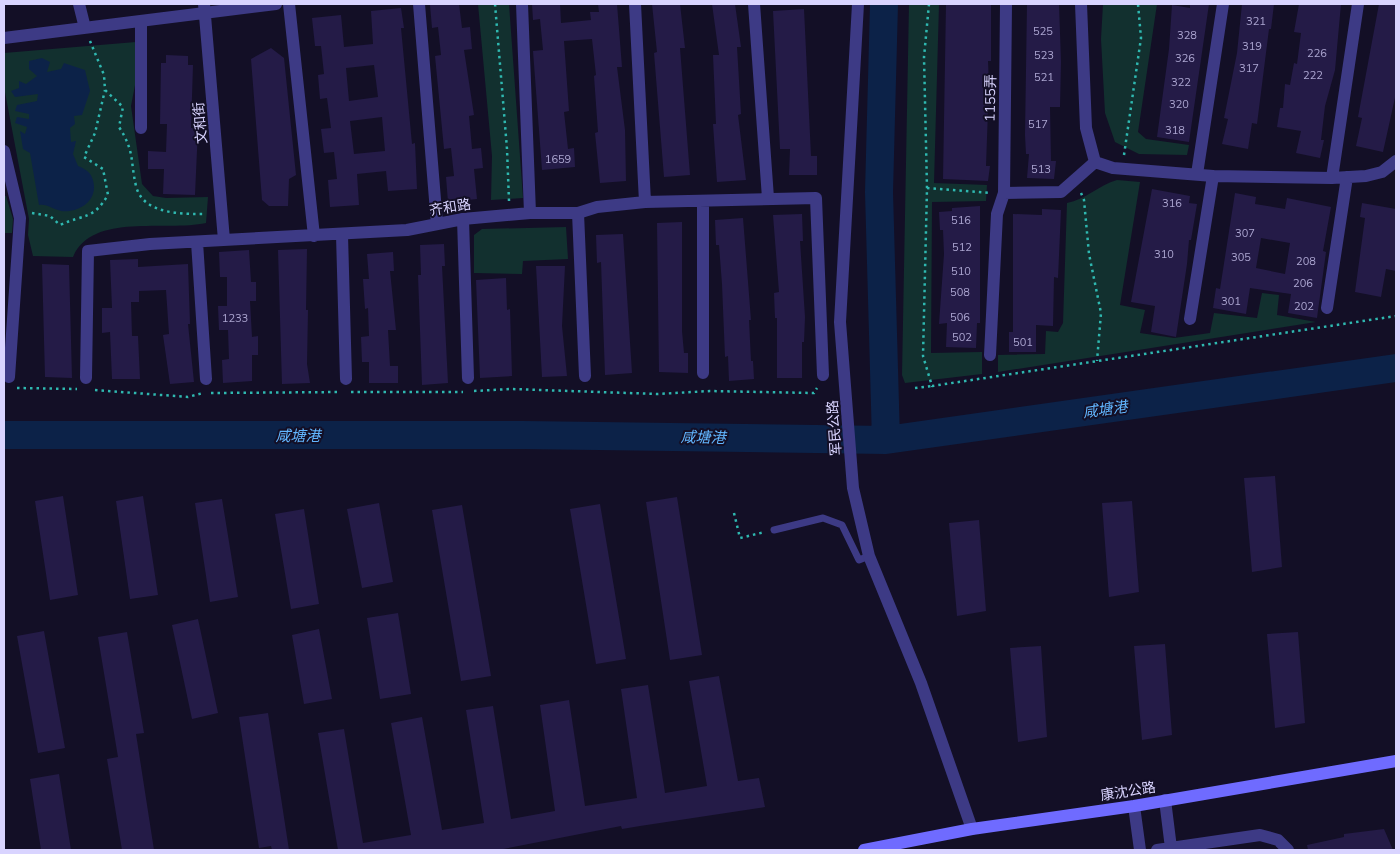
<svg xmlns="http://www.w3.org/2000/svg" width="1400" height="854" viewBox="0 0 1400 854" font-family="Mulish,'Noto Sans SC',sans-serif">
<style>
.green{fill:#12302f}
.water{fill:#0c2248}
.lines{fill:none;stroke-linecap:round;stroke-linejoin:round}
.river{stroke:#0c2248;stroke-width:28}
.building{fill:#241b47;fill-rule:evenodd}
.path{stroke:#2fb8b0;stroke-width:2.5;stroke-dasharray:2.5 4;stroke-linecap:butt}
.lane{stroke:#3d3a85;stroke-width:7}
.street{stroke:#3d3a85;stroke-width:12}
.secondary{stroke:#6f6bff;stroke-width:12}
.labels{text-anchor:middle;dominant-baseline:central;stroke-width:4;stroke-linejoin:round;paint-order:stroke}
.number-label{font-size:11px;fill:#aca6d1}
.street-label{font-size:14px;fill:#d9d4ff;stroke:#130f26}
.water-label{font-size:15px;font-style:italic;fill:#62b6ff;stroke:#130f26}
</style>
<rect width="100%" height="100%" fill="#130f26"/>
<path class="green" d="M 478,4 L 509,4 L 523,198 L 491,200 L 492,156 Z
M 909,4 L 939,4 L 934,183 L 987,185 L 986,201 L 932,202 L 931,353 L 982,352 L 982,374 L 905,383 L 902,375 Z
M 1103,4 L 1157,4 L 1138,132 L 1146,139 L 1189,145 L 1187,155 L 1139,154 L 1115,142 L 1105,113 L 1101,39 Z
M 136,42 L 136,80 L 131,106 L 142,184 L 153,196 L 166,198 L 208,197 L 206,223 C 165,232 92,212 73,257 L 33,256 L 28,235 L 29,219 L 4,87 L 4,53 Z
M 1117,180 L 1140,182 L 1120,305 L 1145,310 L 1140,333 L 1174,338 L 1210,333 L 1214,313 L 1257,318 L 1262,293 L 1279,295 L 1277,315 L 1316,322 L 998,372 L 998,355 L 1045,354 L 1046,331 L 1058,332 L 1063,323 L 1067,203 C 1085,200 1099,185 1117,180 Z
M 4,196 L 6,196 L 13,219 L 12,233 L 4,233 Z
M 566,227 L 568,259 L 523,261 L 522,274 L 474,273 L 474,235 L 482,229 Z"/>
<path class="water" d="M 42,58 L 50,62 L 47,72 L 61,69 L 64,63 L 85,70 L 90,91 L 82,115 L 74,116 L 75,124 L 70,128 L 71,142 L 76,141 L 73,154 L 78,166 C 88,170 93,174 94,186 C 95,203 77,213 61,211 C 52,209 48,204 39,205 L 30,153 L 23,149 L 20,131 L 25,134 L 27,127 L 15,123 L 17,117 L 29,119 L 29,114 L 15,111 L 17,105 L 37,101 L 38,94 L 15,97 L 11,91 L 19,88 L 19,81 L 26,84 L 37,76 L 29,69 L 29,61 Z"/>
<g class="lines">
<path class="river" d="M 884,4 L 879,192 L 886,440
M 4,435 L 524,435 L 886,440 L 1396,368"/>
</g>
<path class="building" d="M 459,4 L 462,28 L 470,27 L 472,49 L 464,50 L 474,115 L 469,116 L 472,149 L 481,148 L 483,168 L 474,169 L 477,199 L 448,202 L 446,177 L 454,176 L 451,148 L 444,149 L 435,56 L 441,55 L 438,27 L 432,28 L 430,5 Z
M 532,4 L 560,4 L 561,23 L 591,20 L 590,12 L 599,12 L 598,4 L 617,4 L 622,67 L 617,67 L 625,130 L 626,181 L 600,183 L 595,133 L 598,132 L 594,76 L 596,75 L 592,39 L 564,41 L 569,111 L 564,112 L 568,149 L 574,148 L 575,167 L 542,170 L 533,51 L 543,50 L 540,19 L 533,20 Z
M 652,4 L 680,4 L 685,48 L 680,48 L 690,175 L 664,177 L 654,53 L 657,52 Z
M 712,4 L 735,4 L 741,47 L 737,47 L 741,114 L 738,115 L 746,180 L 717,182 L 713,124 L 716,124 L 713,55 L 719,55 Z
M 946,4 L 991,4 L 991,61 L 988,61 L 990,110 L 988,110 L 986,166 L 990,166 L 988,181 L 943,179 Z
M 1027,4 L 1059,4 L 1061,62 L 1060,107 L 1050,107 L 1051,161 L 1056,161 L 1054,179 L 1027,178 L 1029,154 L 1026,154 L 1025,135 Z
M 1190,4 L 1209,4 L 1189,142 L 1157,137 L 1169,49 L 1172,5 L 1190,8 Z
M 1242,4 L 1274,4 L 1271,29 L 1269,29 L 1257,124 L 1252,123 L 1248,149 L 1222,144 L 1228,119 L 1224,118 L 1237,53 Z
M 1299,4 L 1341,4 L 1335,70 L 1325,106 L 1321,140 L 1324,140 L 1320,158 L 1296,153 L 1301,131 L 1277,127 L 1280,108 L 1283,108 L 1285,84 L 1290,85 L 1294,63 L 1297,64 L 1301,33 L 1294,32 Z
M 1379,4 L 1396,4 L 1396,93 L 1383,152 L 1356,146 L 1362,118 L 1358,117 Z
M 401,8 L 404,28 L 401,28 L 412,144 L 415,143 L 417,189 L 388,191 L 386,171 L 357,174 L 359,205 L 330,207 L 328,180 L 337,179 L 334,152 L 324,153 L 321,129 L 331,128 L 327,98 L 320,99 L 318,75 L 324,74 L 321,46 L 315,46 L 312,18 L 341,15 L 344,47 L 373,44 L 371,11 ZM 374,65 L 378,97 L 349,101 L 346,68 ZM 382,117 L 385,151 L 354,154 L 350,121 Z
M 804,9 L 811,156 L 817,156 L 817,175 L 789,175 L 790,149 L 780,149 L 773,11 Z
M 271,48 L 284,58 L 296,175 L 289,179 L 288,206 L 269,206 L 262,200 L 251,59 Z
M 166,55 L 188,56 L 188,65 L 193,65 L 191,128 L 198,128 L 195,195 L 163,194 L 164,169 L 148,169 L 148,151 L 166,152 L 167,124 L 160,124 L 161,63 L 166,63 Z
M 1152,189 L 1190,196 L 1189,203 L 1197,204 L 1191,240 L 1189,240 L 1187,264 L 1176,337 L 1151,332 L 1155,306 L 1131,302 Z
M 1235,193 L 1256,197 L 1255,204 L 1285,209 L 1287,198 L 1331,207 L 1323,251 L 1326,252 L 1317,318 L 1288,313 L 1291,294 L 1250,288 L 1246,314 L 1213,308 L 1216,288 L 1220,289 ZM 1261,238 L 1290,243 L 1285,274 L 1256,268 Z
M 1362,203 L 1396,209 L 1396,271 L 1386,269 L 1381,297 L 1355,292 L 1365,218 L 1360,217 Z
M 980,206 L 980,323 L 977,323 L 976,348 L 946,347 L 947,323 L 939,324 L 944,254 L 943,230 L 940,230 L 939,212 L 952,211 L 952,208 Z
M 1042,209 L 1061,210 L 1058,278 L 1054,277 L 1053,326 L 1036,325 L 1036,352 L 1009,352 L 1009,332 L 1013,332 L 1013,214 L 1042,215 Z
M 802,214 L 803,241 L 800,241 L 805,317 L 804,342 L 802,342 L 802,378 L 777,378 L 777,318 L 775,318 L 774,293 L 779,292 L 773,215 Z
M 743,218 L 751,320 L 749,320 L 751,361 L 753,361 L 754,379 L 729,381 L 728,356 L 725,357 L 722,284 L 719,245 L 716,245 L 715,220 Z
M 682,222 L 682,331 L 684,353 L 688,353 L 688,373 L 659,372 L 657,223 Z
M 623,234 L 632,373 L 605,375 L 601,262 L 597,263 L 596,235 Z
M 444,244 L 445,266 L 442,266 L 448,383 L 422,385 L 418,275 L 421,275 L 420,245 Z
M 307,249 L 306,310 L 308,310 L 307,364 L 310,383 L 282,384 L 278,250 Z
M 249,250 L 251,282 L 256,282 L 256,301 L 250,301 L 252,337 L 258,336 L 258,355 L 252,355 L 252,381 L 223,383 L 222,360 L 229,359 L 228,330 L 219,330 L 218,306 L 227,306 L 227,277 L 220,277 L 219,252 Z
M 393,252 L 394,271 L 390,271 L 396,330 L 388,330 L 390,366 L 398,366 L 398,383 L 369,383 L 369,362 L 362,362 L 361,337 L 369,336 L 368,308 L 365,309 L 363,279 L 369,279 L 367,254 Z
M 138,259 L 138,267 L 188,264 L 190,324 L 188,324 L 194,382 L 170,384 L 163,335 L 169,334 L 166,290 L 139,291 L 139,302 L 131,302 L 132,336 L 138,336 L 140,379 L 112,379 L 110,332 L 102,333 L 102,308 L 112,308 L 110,260 Z
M 42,264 L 69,265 L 72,378 L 45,377 Z
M 536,266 L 565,266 L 562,326 L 567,376 L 542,377 Z
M 506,278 L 507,310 L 510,309 L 512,376 L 480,378 L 476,280 Z
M 1275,476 L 1282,567 L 1252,572 L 1244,478 Z
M 63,496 L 78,595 L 50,600 L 35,501 Z
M 143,496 L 158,595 L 130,599 L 116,501 Z
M 677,497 L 702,655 L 670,660 L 646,502 Z
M 222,499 L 238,597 L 210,602 L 195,503 Z
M 1132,501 L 1139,592 L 1109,597 L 1102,503 Z
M 379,503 L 393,582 L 362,588 L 347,509 Z
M 600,504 L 626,659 L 596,664 L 570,509 Z
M 462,505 L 491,676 L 461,681 L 432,510 Z
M 304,509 L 319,604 L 291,609 L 275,514 Z
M 979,520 L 986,611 L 957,616 L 949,523 Z
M 398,613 L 411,694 L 380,699 L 367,618 Z
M 198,619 L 218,713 L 192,719 L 172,625 Z
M 319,629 L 332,699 L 304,704 L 292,635 Z
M 44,631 L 65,748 L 38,753 L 17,636 Z
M 127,632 L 144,733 L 136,734 L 154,850 L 122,850 L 107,759 L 118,757 L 98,637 Z
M 1298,632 L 1305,723 L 1275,728 L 1267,634 Z
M 1165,644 L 1172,735 L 1142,740 L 1134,646 Z
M 1041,646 L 1047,737 L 1018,742 L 1010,648 Z
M 719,676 L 738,781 L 759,778 L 765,807 L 640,826 L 622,829 L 621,826 L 498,850 L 338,850 L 318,733 L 344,729 L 363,843 L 411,835 L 391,723 L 422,717 L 442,830 L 484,823 L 466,710 L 493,706 L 511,819 L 555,811 L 540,705 L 569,700 L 585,806 L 637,798 L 621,689 L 648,685 L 665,793 L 707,786 L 689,681 Z
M 268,713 L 289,850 L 272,850 L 271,846 L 259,848 L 239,717 Z
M 59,774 L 71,850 L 41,850 L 30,779 Z
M 1384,829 L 1393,850 L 1308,850 L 1307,845 L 1344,837 L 1344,834 Z"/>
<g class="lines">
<path class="path" d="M 495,4 L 507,149 L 509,201
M 929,4 L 924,57 L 927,188 L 923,356 L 932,386 L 1396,316
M 90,41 L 104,75 L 105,90 L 123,107 L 119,127 C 135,152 130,160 136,186 C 143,215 183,214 206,214
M 1124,155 L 1141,38 L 1138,4
M 927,188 L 991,193
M 1081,193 L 1084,200 L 1089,254 L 1101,313 L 1097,361
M 32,213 L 50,216 L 60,225 C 84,214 93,220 108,195 L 103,169 L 84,157 L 95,133 L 105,90
M 17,388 L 77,389
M 915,388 L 932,386
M 95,390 L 188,397 L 203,393
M 474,391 L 511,389 L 658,394 L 710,391 L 814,393 L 817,388
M 351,392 L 463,392
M 211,393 L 341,392
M 734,513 L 740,538 L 765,532"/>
<path class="lane" d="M 774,530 L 823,518 L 842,525 L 859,560 L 869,556"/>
<path class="street" d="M 79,4 L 85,28
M 204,4 L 224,240
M 289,4 L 314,236
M 419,4 L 437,224
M 522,4 L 530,213
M 635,4 L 645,202
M 754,4 L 768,198
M 858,4 L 840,322 L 853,488 L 869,556 L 921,683 L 972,829
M 1081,4 L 1086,128 L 1095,162 L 1113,168 L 1213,176 L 1332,178 L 1366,176 L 1382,172 L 1396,161
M 141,22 L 141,128
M 4,38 L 276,4
M 4,151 L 20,218 L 9,377
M 1197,174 L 1223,4
M 1332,178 L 1358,4
M 1004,193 L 1061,192 L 1095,162
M 703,202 L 703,373
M 578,213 L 585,376
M 463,219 L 468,378
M 342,235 L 346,379
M 197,242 L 206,379
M 1327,308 L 1347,177
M 1190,319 L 1213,176
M 990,355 L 997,214 L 1004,193 L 1006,4
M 86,378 L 88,251 L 150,244 L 407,230 L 463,219 L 530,213 L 578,213 L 597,207 L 645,202 L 816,198 L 823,375
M 1165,800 L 1171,848
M 1134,806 L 1140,850
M 1157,850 L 1260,835 L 1278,840 L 1288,850"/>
<path class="secondary" d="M 864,850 L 972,829 L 1134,806 L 1396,761"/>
</g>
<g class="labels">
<g class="number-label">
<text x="1256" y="21">321</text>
<text x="1043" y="31">525</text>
<text x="1187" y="35">328</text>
<text x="1252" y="46">319</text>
<text x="1317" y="53">226</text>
<text x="1044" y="55">523</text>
<text x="1185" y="58">326</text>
<text x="1249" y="68">317</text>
<text x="1313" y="75">222</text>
<text x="1044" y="77">521</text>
<text x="1181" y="82">322</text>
<text x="1179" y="104">320</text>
<text x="1038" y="124">517</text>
<text x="1175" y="130">318</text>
<text x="558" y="159">1659</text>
<text x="1041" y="169">513</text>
<text x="1172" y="203">316</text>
<text x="961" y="220">516</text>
<text x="1245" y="233">307</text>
<text x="962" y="247">512</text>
<text x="1164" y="254">310</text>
<text x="1241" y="257">305</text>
<text x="1306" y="261">208</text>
<text x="961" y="271">510</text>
<text x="1303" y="283">206</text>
<text x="960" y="292">508</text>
<text x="1231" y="301">301</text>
<text x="1304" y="306">202</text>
<text x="960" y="317">506</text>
<text x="235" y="318">1233</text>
<text x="962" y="337">502</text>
<text x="1023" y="342">501</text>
</g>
<g class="street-label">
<text transform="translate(990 98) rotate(-89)">1155弄</text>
<text transform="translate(200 123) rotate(-95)">文和街</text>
<text transform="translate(450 207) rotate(-9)">齐和路</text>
<text transform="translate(834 428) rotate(-94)">军民公路</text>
<text transform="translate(1128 791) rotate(-9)">康沈公路</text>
</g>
<g class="water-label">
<text transform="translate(1105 409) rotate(-8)">咸塘港</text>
<text x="298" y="435">咸塘港</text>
<text transform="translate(703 437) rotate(1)">咸塘港</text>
</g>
</g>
<rect width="1400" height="854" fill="none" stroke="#d9d4ff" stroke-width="10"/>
</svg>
